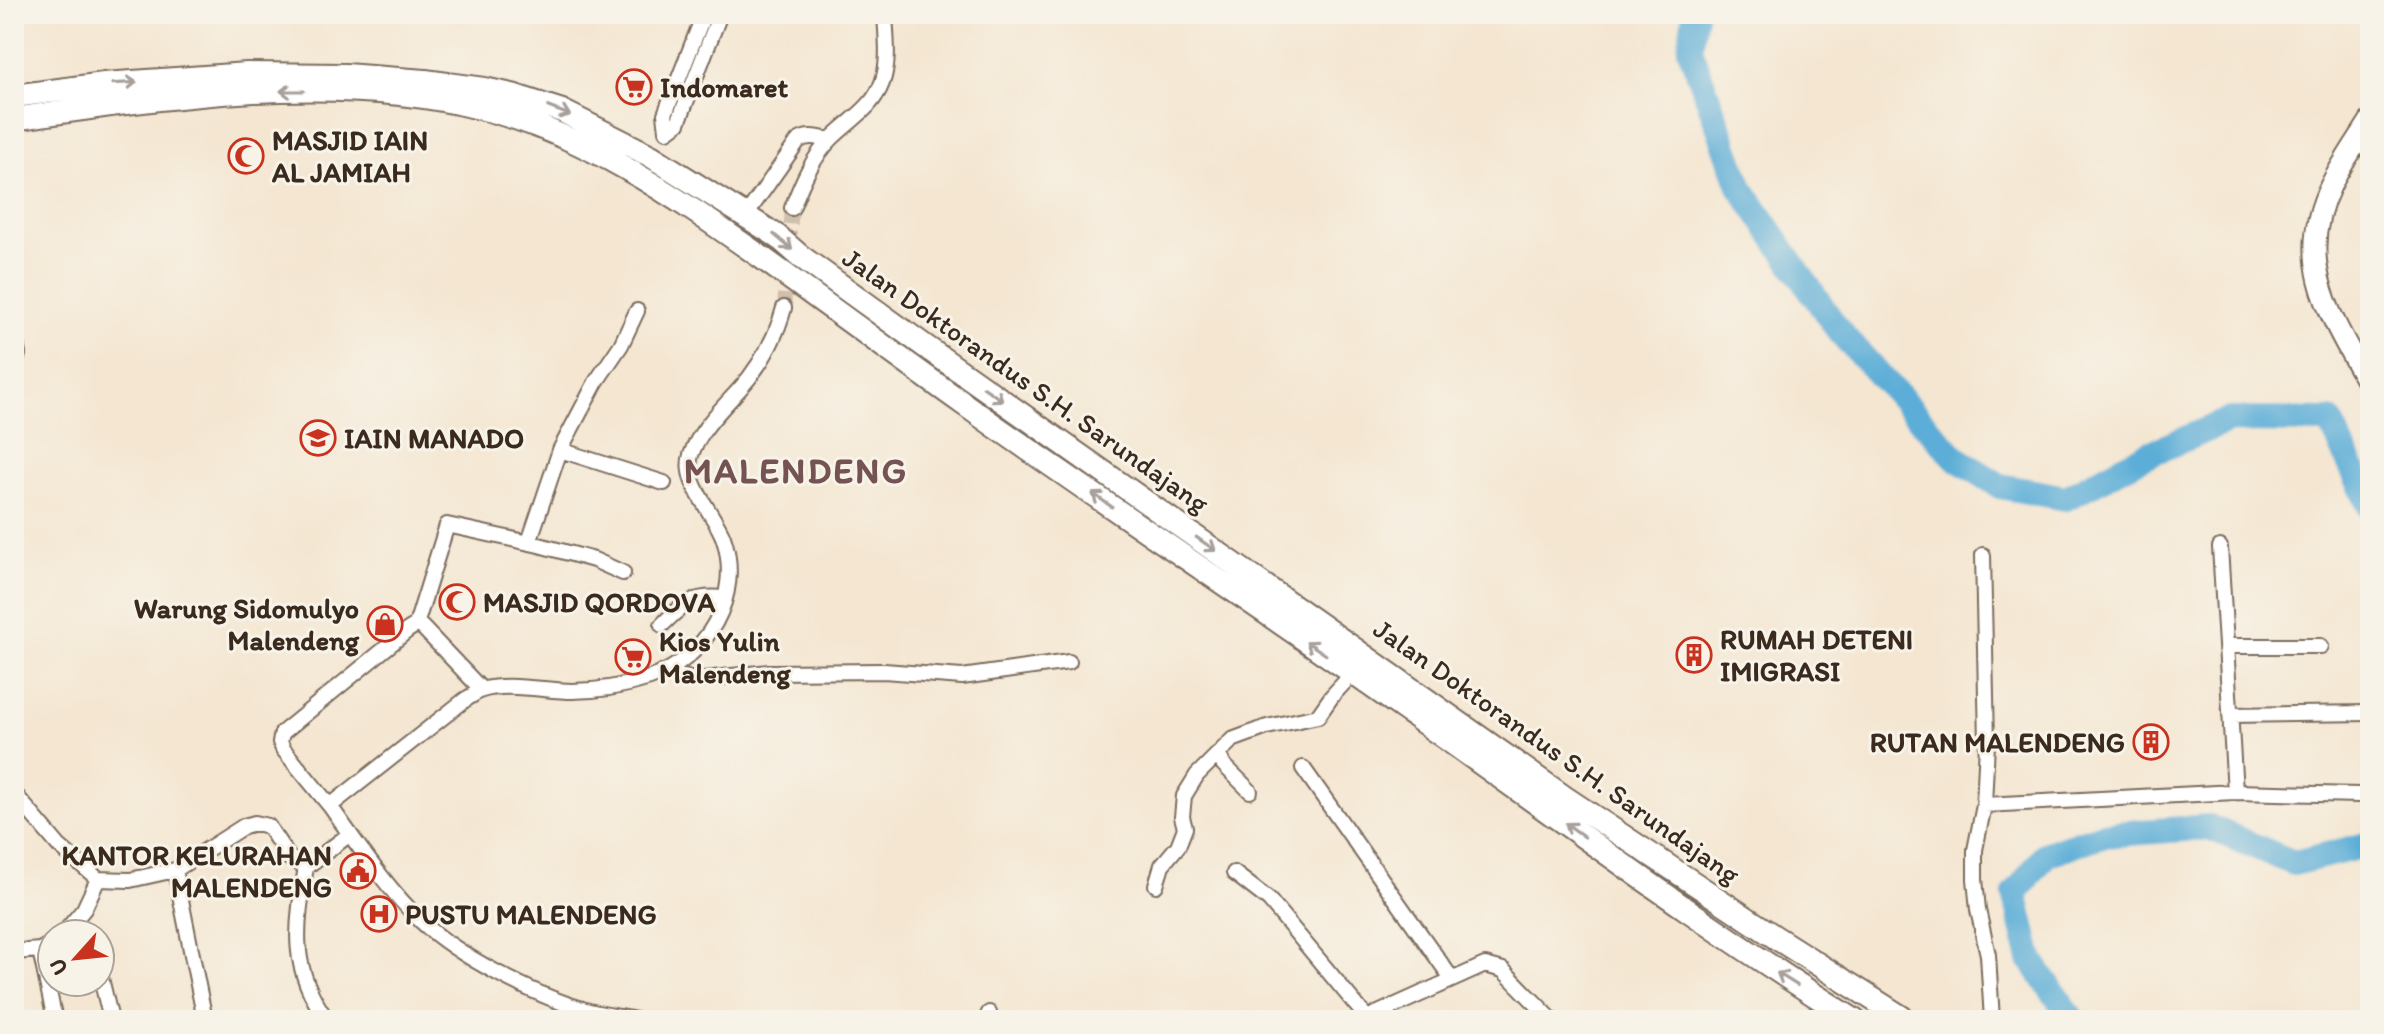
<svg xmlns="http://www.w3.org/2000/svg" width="2384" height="1034" viewBox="0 0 2384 1034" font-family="Itim,sans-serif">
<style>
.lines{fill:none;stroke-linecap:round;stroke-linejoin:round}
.river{stroke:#5cadd7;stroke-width:26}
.minor-tunnel{stroke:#cfc0ad;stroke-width:14;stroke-dasharray:14 7;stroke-linecap:butt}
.minor-casing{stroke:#7c6c5d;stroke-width:18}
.secondary-casing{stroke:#7c6c5d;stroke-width:24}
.trunk-casing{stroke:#7c6c5d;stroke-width:26}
.minor{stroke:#fff;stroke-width:14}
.secondary{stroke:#fff;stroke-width:20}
.trunk{stroke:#fff;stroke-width:22}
.oneway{stroke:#a79f9a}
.labels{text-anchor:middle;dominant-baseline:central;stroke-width:6;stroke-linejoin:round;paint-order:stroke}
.poi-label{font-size:28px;font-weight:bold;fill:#3b2a1e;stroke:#f7f3e8;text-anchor:start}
.street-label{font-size:28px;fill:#3b2a1e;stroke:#f7f3e8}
.district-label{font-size:36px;font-weight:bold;letter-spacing:2px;fill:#755352;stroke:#f7f3e8}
</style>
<rect width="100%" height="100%" fill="#f7f3e8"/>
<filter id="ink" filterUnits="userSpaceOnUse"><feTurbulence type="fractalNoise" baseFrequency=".0125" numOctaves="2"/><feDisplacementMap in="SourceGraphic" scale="16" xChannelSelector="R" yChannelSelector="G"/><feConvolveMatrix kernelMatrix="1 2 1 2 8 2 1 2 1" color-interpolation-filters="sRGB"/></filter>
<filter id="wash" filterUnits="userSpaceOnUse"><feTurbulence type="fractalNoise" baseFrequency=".006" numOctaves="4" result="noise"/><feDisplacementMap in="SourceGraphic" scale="32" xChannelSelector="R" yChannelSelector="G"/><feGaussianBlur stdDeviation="1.8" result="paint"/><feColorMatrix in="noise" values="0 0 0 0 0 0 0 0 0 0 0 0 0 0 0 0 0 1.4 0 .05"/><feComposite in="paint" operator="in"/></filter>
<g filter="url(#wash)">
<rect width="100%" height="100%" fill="#f4e6d1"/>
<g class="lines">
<path class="river" d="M 1695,14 L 1690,49 L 1741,188 L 1838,330 L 1956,458 L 2000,486 L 2066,498 L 2144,456 L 2230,420 L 2330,421 L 2370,506
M 2073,1020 L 2031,960 L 2015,894 L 2046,854 L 2102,835 L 2209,827 L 2294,863 L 2370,844"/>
</g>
</g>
<g filter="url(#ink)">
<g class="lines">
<path class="minor-tunnel" d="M 784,308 L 792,208"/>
<defs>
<path id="minor" d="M 704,14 L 665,114 L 667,131 L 678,123 L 720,14
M 792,208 C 802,182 812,158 832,138 C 850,120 873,108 882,83 C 890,62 886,36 885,14
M 746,215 L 798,141 C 808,134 819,138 830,140
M 14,333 L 18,354 L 14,368
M 560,450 L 664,483
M 529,542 L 560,450 L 596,382 L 621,345 L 637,311
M 1983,555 L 1987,743 L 1984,805 L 1975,850 L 1975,879 L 1978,910 L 1988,955 L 1992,1020
M 416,625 L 447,525 L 539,545 L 594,560 L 623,573
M 662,625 C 684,603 692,595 724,598
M 2226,646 L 2321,646
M 671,669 L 678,676 L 695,680 L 769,672 L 884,671 L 962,677 L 1069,662
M 2230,715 L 2370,713
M 1219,755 L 1223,764 L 1250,791
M 1303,768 L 1452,979
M 2235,792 L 2359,795
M 14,793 L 59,846 L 98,879 L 130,880 L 175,870 L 244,826 L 255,823 L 268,826 L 289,858 L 306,867
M 1984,805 L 2235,792 L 2220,547
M 330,806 L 283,749 L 280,742 L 282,733 L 408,630 L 416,625 L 422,627 L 482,690
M 175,870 L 205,1020
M 1234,873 L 1269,900 L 1367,1018
M 1156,885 L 1162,865 L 1178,846 L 1185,828 L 1182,817 L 1184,796 L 1197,775 L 1232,740 L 1267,727 L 1318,716 L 1332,696 L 1353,673
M 77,920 L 85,934
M 63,934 L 84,909 L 98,879
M 40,950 L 55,1020
M 14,952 L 40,950 L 52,943
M 100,974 L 111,1020
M 327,1020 C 289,967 296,928 306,867 L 350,834
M 636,1020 C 618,1016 600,1015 582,1009 C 534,995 458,956 422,922 C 388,890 357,844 330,806 L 466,699 C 471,697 476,692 482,690 C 505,682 547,691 572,691 C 599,691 625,686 650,678 C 706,659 744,596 723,537 C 714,513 682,482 691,455 C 701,425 730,402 749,378 C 766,356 777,334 784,308
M 986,1020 L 989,1013
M 1363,1020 L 1485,965 L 1503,970 L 1552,1020"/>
<path id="secondary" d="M 2370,121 C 2357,142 2342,163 2331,185 C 2292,263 2333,320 2370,387"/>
<path id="trunk" d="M 14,96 L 104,84 L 247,74 L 345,75 L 425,81 L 484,89 L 512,95 L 562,111 L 651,156 L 777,236 L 800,256 L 926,347 L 1567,799 L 1775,937 L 1906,1020
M 14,119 C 162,97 333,71 480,108 C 584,133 674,196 761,257 C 830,307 899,358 968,407 C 1113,510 1262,608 1407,711 C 1555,815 1700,924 1854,1020"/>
</defs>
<use href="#minor" class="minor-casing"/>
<use href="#secondary" class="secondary-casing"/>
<use href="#trunk" class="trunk-casing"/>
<use href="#minor" class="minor"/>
<use href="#secondary" class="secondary"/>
<use href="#trunk" class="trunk"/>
</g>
<defs><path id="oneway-shaft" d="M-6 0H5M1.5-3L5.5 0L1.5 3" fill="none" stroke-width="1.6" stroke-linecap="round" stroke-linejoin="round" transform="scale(2)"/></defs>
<g class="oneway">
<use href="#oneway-shaft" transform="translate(125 83) rotate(-3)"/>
<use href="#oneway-shaft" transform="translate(292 91) rotate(180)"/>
<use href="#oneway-shaft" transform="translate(559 111) rotate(21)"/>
<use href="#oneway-shaft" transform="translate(783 242) rotate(40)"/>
<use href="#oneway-shaft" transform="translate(993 394) rotate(35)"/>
<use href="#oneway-shaft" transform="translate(1102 500) rotate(-145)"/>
<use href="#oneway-shaft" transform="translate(1206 544) rotate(35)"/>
<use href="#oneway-shaft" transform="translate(1316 648) rotate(-146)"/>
<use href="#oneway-shaft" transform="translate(1575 830) rotate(-144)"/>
<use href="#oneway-shaft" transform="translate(1787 979) rotate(-148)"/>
</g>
</g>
<defs>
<symbol id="supermarket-ring" viewBox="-11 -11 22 22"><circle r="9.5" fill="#f7f3e8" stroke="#c8321e" stroke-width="1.5"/><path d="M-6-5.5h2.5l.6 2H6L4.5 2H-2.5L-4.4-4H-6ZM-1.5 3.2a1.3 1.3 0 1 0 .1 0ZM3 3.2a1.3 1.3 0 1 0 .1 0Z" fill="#c8321e"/></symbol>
<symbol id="mosque-ring" viewBox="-11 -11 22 22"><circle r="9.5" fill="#f7f3e8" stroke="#c8321e" stroke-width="1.5"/><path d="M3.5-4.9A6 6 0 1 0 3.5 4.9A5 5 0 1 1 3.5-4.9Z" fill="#c8321e"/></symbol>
<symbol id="university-ring" viewBox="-11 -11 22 22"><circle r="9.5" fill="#f7f3e8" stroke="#c8321e" stroke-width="1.5"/><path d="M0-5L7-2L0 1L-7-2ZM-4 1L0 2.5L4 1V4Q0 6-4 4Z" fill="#c8321e"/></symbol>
<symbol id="shop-ring" viewBox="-11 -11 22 22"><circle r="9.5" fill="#f7f3e8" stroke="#c8321e" stroke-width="1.5"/><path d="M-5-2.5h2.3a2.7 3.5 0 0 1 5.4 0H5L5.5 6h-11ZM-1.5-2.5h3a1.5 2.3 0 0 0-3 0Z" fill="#c8321e"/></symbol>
<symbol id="building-ring" viewBox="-11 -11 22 22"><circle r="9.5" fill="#f7f3e8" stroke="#c8321e" stroke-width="1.5"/><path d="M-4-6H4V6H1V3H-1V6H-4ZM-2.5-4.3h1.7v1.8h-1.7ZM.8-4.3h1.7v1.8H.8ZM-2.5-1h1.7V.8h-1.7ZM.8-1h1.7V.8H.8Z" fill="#c8321e"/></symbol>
<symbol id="civic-ring" viewBox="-11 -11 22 22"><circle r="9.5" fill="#f7f3e8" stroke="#c8321e" stroke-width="1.5"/><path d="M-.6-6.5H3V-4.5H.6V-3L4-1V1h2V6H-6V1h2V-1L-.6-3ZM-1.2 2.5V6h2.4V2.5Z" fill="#c8321e"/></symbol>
<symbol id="hospital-ring" viewBox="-11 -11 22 22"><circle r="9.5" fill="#f7f3e8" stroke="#c8321e" stroke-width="1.5"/><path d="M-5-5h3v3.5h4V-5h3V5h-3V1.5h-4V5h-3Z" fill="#c8321e"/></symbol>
</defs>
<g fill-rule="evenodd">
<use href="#supermarket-ring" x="614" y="67" width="40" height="40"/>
<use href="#mosque-ring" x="226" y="136" width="40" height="40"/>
<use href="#university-ring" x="298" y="418" width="40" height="40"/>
<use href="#mosque-ring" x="437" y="582" width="40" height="40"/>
<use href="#shop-ring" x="365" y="604" width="40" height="40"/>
<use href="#building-ring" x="1674" y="635" width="40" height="40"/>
<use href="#supermarket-ring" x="613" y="637" width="40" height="40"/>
<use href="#building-ring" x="2131" y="722" width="40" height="40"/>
<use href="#civic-ring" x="338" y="851" width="40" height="40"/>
<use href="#hospital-ring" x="359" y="894" width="40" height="40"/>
</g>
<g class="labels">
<g class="poi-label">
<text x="660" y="87">Indomaret</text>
<text x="272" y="140">MASJID IAIN<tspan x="272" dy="32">AL JAMIAH</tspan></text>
<text x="344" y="438">IAIN MANADO</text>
<text x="483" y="602">MASJID QORDOVA</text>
<text x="359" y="608" text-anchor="end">Warung Sidomulyo<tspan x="359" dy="32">Malendeng</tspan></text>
<text x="1720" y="639">RUMAH DETENI<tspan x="1720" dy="32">IMIGRASI</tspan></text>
<text x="659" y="641">Kios Yulin<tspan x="659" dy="32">Malendeng</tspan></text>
<text x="2125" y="742" text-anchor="end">RUTAN MALENDENG</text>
<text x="332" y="855" text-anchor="end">KANTOR KELURAHAN<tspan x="332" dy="32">MALENDENG</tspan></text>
<text x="405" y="914">PUSTU MALENDENG</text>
</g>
<g class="street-label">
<text transform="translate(1026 380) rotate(35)">Jalan Doktorandus S.H. Sarundajang</text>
<text transform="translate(1557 751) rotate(35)">Jalan Doktorandus S.H. Sarundajang</text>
</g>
<g class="district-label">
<text x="796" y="470">MALENDENG</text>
</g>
</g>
<rect width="2384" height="1034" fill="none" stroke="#f7f3e8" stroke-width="48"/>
<g transform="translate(76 958) rotate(243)"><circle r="38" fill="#f7f3e8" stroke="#aca397" stroke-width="2"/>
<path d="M0-6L14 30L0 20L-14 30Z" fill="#c8321e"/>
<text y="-12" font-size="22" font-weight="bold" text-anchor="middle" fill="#3b2a1e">U</text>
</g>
</svg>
